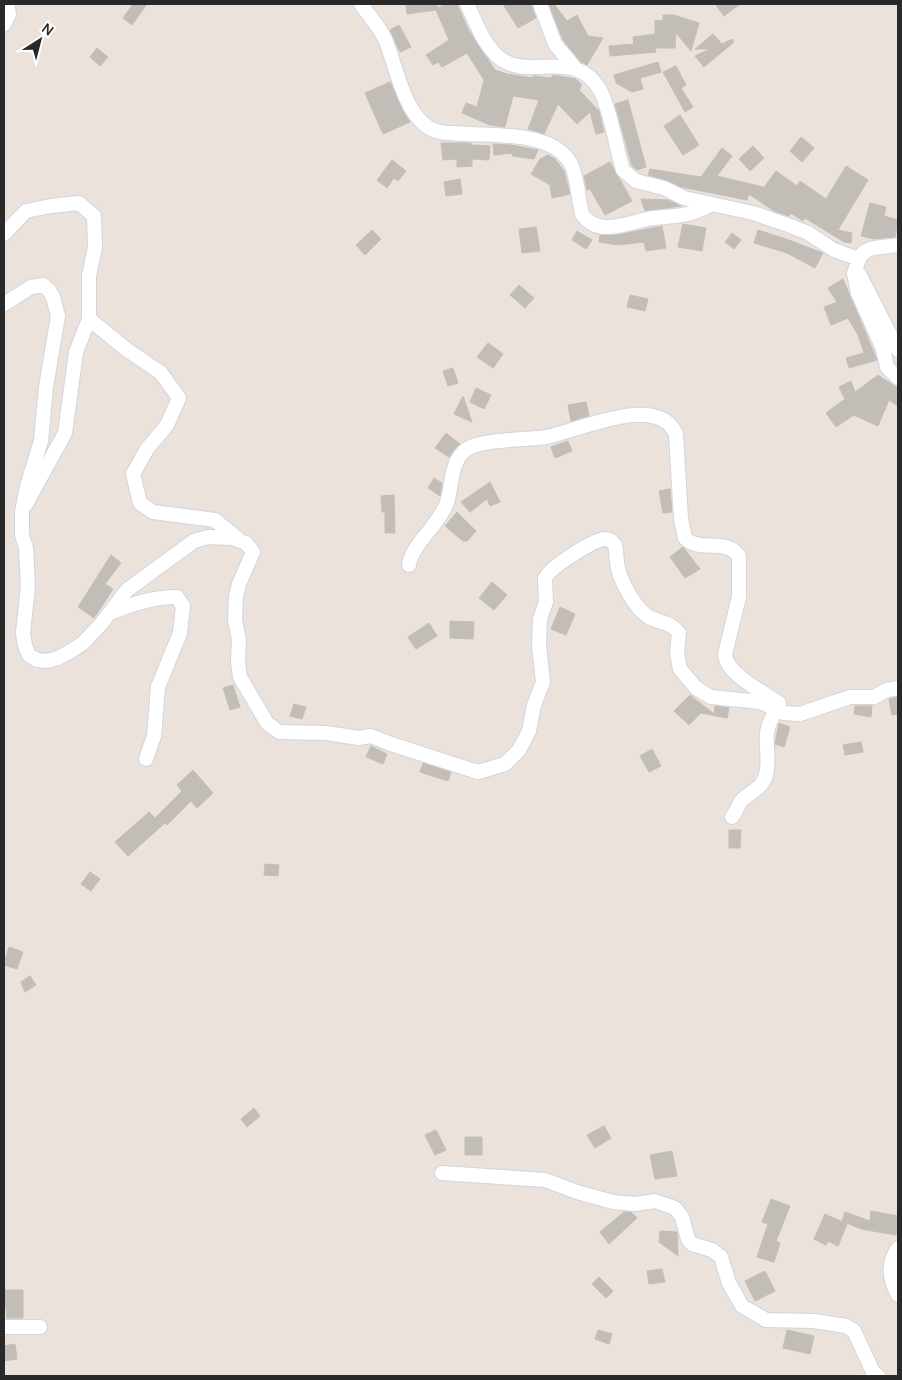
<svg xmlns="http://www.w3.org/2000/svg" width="902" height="1380" viewBox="0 0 902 1380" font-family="Manrope,sans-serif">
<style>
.building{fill:#c3bdb7;stroke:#c5beb5}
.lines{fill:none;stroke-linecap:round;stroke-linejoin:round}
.minor-casing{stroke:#d0d5e1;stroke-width:16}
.minor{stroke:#fff;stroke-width:14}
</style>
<rect width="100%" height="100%" fill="#eae2db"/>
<path class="building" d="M 133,4 L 147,4 L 132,25 L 123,18 Z
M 406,4 L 437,4 L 437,8 L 447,4 L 457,4 L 468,29 L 495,70 L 507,74 L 533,78 L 533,76 L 551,78 L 553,75 L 576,79 L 582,85 L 579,90 L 599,111 L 604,132 L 596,134 L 590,112 L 577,124 L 558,104 L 544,134 L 528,129 L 539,100 L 513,96 L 505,127 L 490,125 L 462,113 L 466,103 L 477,107 L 484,80 L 467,53 L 442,67 L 438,62 L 433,65 L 426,55 L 449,40 L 436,10 L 407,14 Z
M 503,4 L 531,4 L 536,18 L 518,28 Z
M 549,4 L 554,4 L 567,21 L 577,15 L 588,36 L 603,38 L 587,65 L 581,62 L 563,40 Z
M 715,4 L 740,4 L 724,16 Z
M 663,15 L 674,15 L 699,23 L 691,51 L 676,33 L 675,48 L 655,48 L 656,52 L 610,56 L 609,46 L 634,44 L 633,37 L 655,34 L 655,20 L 663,21 Z
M 399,25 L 411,47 L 400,52 L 390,30 Z
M 713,34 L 722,44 L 732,39 L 734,42 L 704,67 L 695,56 L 710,49 L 695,49 Z
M 97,48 L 108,57 L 100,66 L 90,57 Z
M 658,62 L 661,72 L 640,78 L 643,89 L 632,92 L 616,83 L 614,75 Z
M 676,66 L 686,85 L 681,88 L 693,107 L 685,112 L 663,72 Z
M 390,82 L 410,122 L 383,134 L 365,93 Z
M 628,100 L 646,167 L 637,170 L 632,166 L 615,104 Z
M 680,115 L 699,145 L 683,155 L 664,126 Z
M 801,137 L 814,148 L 802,162 L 790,151 Z
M 441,143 L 471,143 L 471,145 L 490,146 L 489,160 L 472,159 L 472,166 L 457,167 L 457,159 L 443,160 Z
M 493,144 L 511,145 L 538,150 L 534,159 L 512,156 L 513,153 L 494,155 Z
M 753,146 L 764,158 L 750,171 L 739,159 Z
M 722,148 L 732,156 L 717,176 L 767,188 L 765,186 L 776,171 L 797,186 L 800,181 L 826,199 L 846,166 L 868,180 L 838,230 L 852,233 L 851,243 L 844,242 L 805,218 L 803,221 L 791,213 L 789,216 L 774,211 L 749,194 L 747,200 L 681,187 L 666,180 L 648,175 L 650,169 L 701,177 Z
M 548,155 L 555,159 L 564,171 L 570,194 L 552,198 L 550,185 L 531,174 L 540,159 Z
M 392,160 L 406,171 L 398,181 L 394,178 L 387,188 L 377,180 Z
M 610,162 L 632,201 L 605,215 L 590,189 L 587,190 L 584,176 Z
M 460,179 L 462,194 L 446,196 L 444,182 Z
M 641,199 L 668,200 L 681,206 L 645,211 Z
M 870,203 L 886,207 L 884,216 L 898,220 L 895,237 L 874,239 L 861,236 Z
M 683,224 L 706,228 L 702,251 L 678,247 Z
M 662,226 L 666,248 L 646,251 L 644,242 L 618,245 L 599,242 L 600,235 L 617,235 Z
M 536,227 L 540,251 L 522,253 L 519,229 Z
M 372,230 L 381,239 L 365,255 L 356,245 Z
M 758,230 L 786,239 L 823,253 L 815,268 L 787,253 L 754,243 Z
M 577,231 L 592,240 L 586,249 L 572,240 Z
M 732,233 L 741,240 L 734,249 L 725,242 Z
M 843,279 L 877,360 L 849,368 L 846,358 L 864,353 L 858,335 L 848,318 L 831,325 L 824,307 L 837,302 L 828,288 Z
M 519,285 L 534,298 L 525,308 L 510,295 Z
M 630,295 L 648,299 L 645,311 L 627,307 Z
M 488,343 L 503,354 L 493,368 L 477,357 Z
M 453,368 L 458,383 L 448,386 L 443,371 Z
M 878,375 L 898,388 L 898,406 L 889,400 L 878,426 L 854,415 L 836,427 L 826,413 L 845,399 L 839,387 L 851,381 L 855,392 Z
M 476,388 L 491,395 L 484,409 L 470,402 Z
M 463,396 L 472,422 L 454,414 Z
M 586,402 L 589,416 L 571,421 L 568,405 Z
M 446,433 L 460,444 L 449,457 L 435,448 Z
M 568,441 L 572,451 L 555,458 L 551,447 Z
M 434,478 L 442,483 L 440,496 L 428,488 Z
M 490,482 L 500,502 L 490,506 L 487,499 L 470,512 L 461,502 Z
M 670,489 L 672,512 L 663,513 L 659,491 Z
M 394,495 L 395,533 L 385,533 L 385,512 L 382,512 L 381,496 Z
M 457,512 L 476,531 L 467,541 L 463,541 L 445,526 Z
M 683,547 L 700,569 L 685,578 L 670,557 Z
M 111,555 L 121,563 L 105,584 L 113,589 L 94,618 L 78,607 Z
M 492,582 L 507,595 L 494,610 L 479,598 Z
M 560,607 L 575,614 L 566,635 L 551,629 Z
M 450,621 L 474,622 L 473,639 L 450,638 Z
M 429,623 L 437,636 L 416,649 L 408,637 Z
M 233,685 L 240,707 L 230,710 L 223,688 Z
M 690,695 L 714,714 L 715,706 L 729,708 L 727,718 L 701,713 L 689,725 L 674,711 Z
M 898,697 L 898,714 L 892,715 L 889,699 Z
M 294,704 L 306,707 L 302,719 L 290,716 Z
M 855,706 L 872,706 L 871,717 L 854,714 Z
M 779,723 L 790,727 L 784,747 L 775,744 Z
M 861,742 L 863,752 L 845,755 L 843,745 Z
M 371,746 L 387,754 L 383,764 L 366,757 Z
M 652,749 L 661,766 L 649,772 L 640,756 Z
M 423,763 L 451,772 L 448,781 L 420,772 Z
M 193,770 L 213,793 L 197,808 L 191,801 L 167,825 L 165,823 L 128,856 L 115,842 L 149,812 L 155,818 L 182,791 L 177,785 Z
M 729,830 L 741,830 L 740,848 L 729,848 Z
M 265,864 L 279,865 L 278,876 L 264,875 Z
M 90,872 L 100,879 L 91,891 L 81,884 Z
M 9,947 L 23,952 L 17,969 L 4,965 Z
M 30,976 L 36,985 L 25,992 L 21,982 Z
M 254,1108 L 260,1116 L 247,1127 L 241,1119 Z
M 604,1126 L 611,1138 L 595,1148 L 587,1135 Z
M 436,1130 L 446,1150 L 435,1155 L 425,1135 Z
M 465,1137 L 482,1137 L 482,1155 L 465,1155 Z
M 672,1151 L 677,1176 L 655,1179 L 650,1155 Z
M 771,1199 L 790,1206 L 776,1241 L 780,1243 L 774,1262 L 757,1257 L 768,1224 L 762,1222 Z
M 871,1211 L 898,1216 L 896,1235 L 861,1229 L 842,1221 L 845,1212 L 870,1221 Z
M 624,1212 L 631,1212 L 637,1218 L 609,1244 L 600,1232 Z
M 825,1214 L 847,1224 L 838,1246 L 828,1241 L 826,1245 L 814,1239 Z
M 660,1231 L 677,1232 L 678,1256 L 659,1242 Z
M 662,1269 L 665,1282 L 649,1284 L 647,1271 Z
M 765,1271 L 775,1291 L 755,1301 L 745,1281 Z
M 599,1277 L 613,1291 L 606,1298 L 592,1284 Z
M 4,1290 L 23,1290 L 23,1318 L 7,1318 Z
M 598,1330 L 612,1334 L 609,1344 L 595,1339 Z
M 787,1330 L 814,1336 L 810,1354 L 783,1348 Z
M 15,1344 L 17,1359 L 4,1361 L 4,1346 Z"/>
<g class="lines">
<defs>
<path id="minor" d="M 361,4 C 369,16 379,26 385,39 C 397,67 405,125 440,132 C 477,138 551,126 571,164 C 578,179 578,198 582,214 C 598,239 631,221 653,218 C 680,215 688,217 712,204
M 467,4 C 476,22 484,47 501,59 C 531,81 577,46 601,92 C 611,113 616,147 623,170 L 636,181 L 664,188 L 684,198 L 753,213 L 788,225 L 808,233 L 834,250 L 859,259 L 854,273 L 858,293 L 883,349 L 887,367 L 898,378
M 540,4 L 555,44 L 574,67
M 4,24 L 9,14 L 7,4
M 4,234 L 26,211 L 51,206 L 79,203 L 94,216 L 95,247 L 89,276 L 89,319 L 126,349 L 161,373 L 179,398 L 167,425 L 147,449 L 133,474 L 140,503 L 153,512 L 215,520 L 238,539
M 859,259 C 866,244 884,248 898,245
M 859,274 L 898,350
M 4,304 L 31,287 L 43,285 L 49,290 L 53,297 L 58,316 L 46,387 L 41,441 L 27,486 L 22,512 L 22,535 L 26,548 L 28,586 L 23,633 L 25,646 L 29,655 L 37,660 L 47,661 L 58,658 L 71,651 L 83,643 L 101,624 L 127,590 L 194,541 L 208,537 L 232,538 L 246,543 L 253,552 L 239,584 L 236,596 L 235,620 L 239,640 L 238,662 L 240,677 L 267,723 L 279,732 L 327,733 L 358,738 L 371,736 L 391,744 L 478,772 L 505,764 L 519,750 L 529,731 L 534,705 L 543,682 L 539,645 L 540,619 L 546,602 L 545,578 C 551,567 592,540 605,539 C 610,539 612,541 615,545 C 617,552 616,561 618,568 C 621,582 636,610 649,617 C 660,623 671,622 679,633 L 677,653 L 680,669 L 696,688 L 711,697 L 760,702 L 784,713 L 800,714 L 850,697 L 874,697 L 887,690 L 898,688
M 26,504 L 65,433 L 76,352 L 89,319
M 409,565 C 412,544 437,527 446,505 C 453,488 449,461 467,449 C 483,439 526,440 546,437 C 579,431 657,392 676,434 L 681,519 L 685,538 C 699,553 725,537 739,556 L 739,597 L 725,654 C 725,673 764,693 779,703
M 110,613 C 132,604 153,597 177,597 L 183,606 L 180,633 L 158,687 L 154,736 L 146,759
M 732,817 C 736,812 738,805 742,800 C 751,791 762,789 766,775 C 772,751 758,734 777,711
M 442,1173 L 545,1180 L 577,1192 L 613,1202 L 635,1204 L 655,1201 L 675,1208 L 682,1217 L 688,1239 L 692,1244 L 712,1250 L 721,1257 L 729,1283 L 742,1306 L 766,1320 L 814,1321 L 846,1326 L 854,1331 L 873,1372 L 878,1376
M 898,1248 C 887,1264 889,1278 898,1295
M 4,1327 L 40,1327"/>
</defs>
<use href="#minor" class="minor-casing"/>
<use href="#minor" class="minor"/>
</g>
<rect width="902" height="1380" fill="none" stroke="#292929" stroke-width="10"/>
<g transform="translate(40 40) rotate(36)" stroke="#ffffff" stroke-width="4" paint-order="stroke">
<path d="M0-4L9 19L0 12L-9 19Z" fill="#292929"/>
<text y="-8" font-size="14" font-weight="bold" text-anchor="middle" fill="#292929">N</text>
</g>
</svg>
